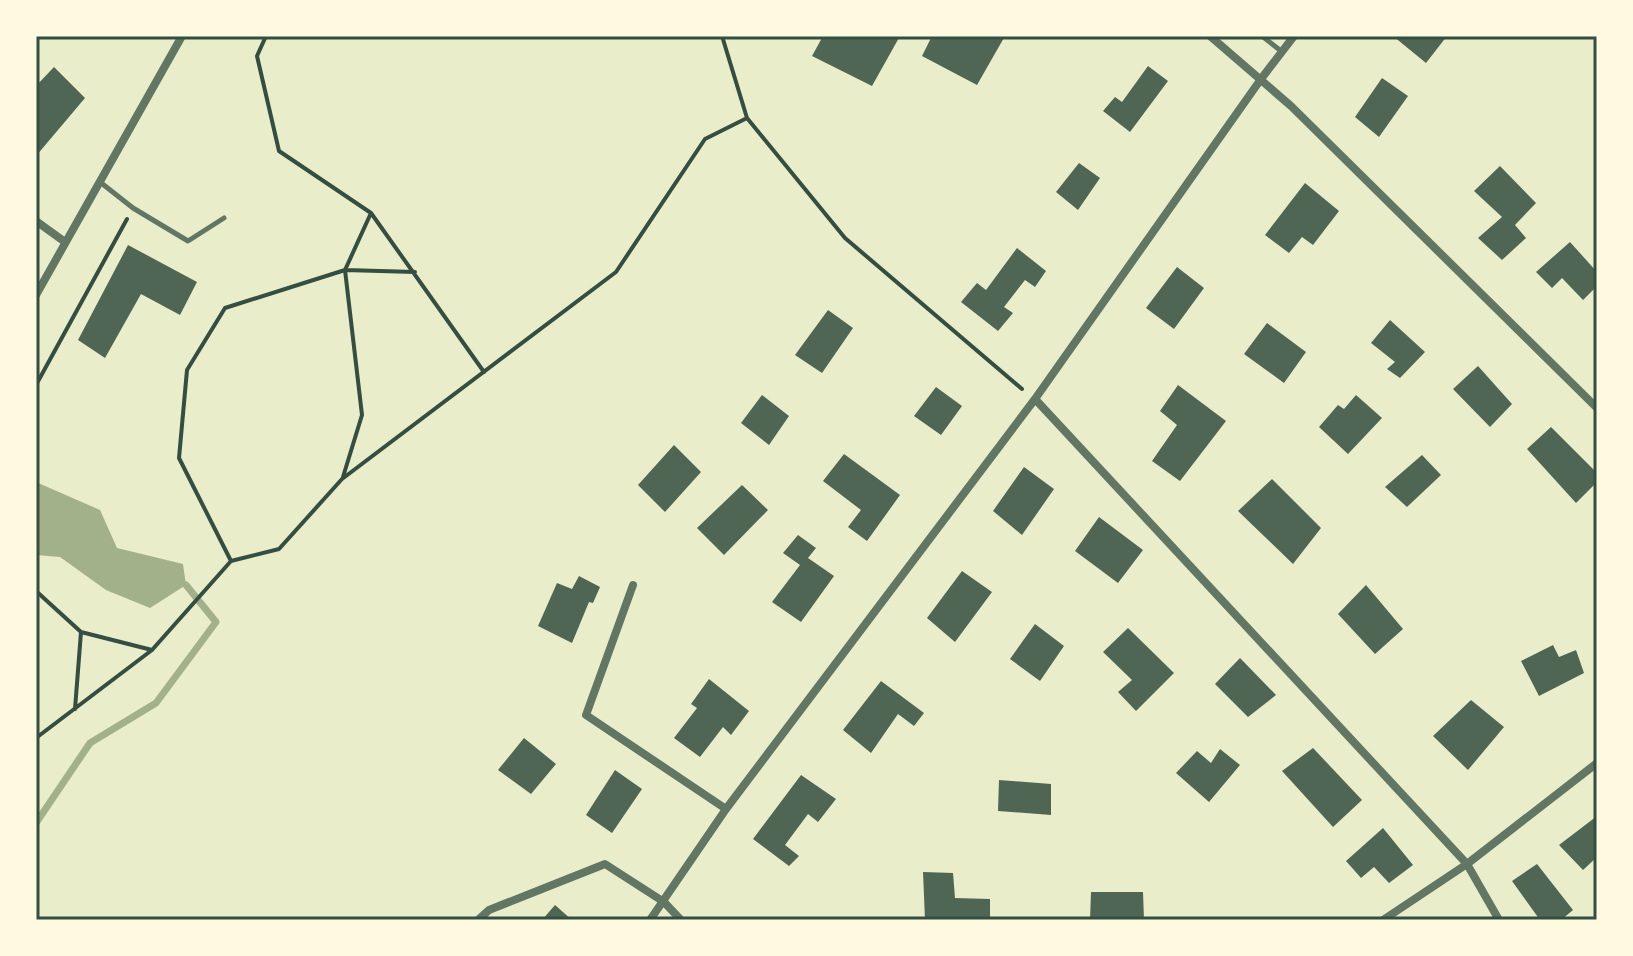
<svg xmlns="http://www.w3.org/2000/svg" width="1633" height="956" viewBox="0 0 1633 956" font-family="'PT Serif',serif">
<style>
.water{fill:#a3b18a}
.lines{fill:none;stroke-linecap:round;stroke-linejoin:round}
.stream{stroke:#a3b18a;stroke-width:7}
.building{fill:#4f6655}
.path{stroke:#344e41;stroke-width:4}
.service{stroke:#617663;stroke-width:5}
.minor{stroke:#617663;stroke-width:8}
.neatline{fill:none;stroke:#344e41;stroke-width:3}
</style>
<rect width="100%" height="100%" fill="#e9edc9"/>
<path class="water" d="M 36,482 L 100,510 L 117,548 L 183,564 L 186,585 L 150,608 L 106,590 L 60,557 L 36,555 Z"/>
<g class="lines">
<path class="stream" d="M 36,823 L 90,743 L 156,703 L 216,622 L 186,585"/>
</g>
<path class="building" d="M 823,36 L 900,36 L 872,86 L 812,56 Z
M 932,36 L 1005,36 L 977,85 L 922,56 Z
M 1393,36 L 1447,36 L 1426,63 Z
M 1148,66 L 1168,81 L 1130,132 L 1103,111 L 1115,97 L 1122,102 Z
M 54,67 L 85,98 L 36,156 L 36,86 Z
M 1382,78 L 1408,96 L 1379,137 L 1355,117 Z
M 1079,163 L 1100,178 L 1078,210 L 1056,192 Z
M 1500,166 L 1536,203 L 1515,225 L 1526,238 L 1502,260 L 1478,238 L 1502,217 L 1474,191 Z
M 1305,183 L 1339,211 L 1313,245 L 1302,237 L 1289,253 L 1265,235 Z
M 1570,242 L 1597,272 L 1597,286 L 1583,300 L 1562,278 L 1552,288 L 1536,272 Z
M 128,245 L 197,282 L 180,315 L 141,294 L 105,358 L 78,340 Z
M 1017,248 L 1046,271 L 1035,287 L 1025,280 L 1004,307 L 1013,313 L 998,331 L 961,302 L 977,283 L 986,290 Z
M 1177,267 L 1204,288 L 1174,329 L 1146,308 Z
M 828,310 L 853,328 L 822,373 L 795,355 Z
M 1390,320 L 1425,352 L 1400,378 L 1387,369 L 1395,362 L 1371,343 Z
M 1267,323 L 1306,352 L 1284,383 L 1244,354 Z
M 1478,366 L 1512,404 L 1490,427 L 1453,389 Z
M 1178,385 L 1226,421 L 1180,481 L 1152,461 L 1177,425 L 1160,411 Z
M 936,387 L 962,406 L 941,435 L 914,416 Z
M 762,395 L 789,416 L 769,445 L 741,423 Z
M 1356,395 L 1382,418 L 1348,454 L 1319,427 L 1338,405 L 1344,409 Z
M 1551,427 L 1597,473 L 1597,482 L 1576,503 L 1527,449 Z
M 674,445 L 701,472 L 665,512 L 638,485 Z
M 844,454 L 900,495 L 867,541 L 848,527 L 861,510 L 823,481 Z
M 1422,455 L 1441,475 L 1407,507 L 1385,487 Z
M 1024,467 L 1054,489 L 1022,535 L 993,511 Z
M 1272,479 L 1321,528 L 1293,564 L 1238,511 Z
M 742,485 L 768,510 L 724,555 L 697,528 Z
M 1099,517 L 1143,550 L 1118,583 L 1075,551 Z
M 798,535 L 816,548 L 808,558 L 834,576 L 801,622 L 772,602 L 800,565 L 783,553 Z
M 962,571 L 992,592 L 955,642 L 927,618 Z
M 579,576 L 600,587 L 593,603 L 589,602 L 572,643 L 538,626 L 557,583 L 572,589 Z
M 1366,585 L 1403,629 L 1375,654 L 1338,614 Z
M 1035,624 L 1064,646 L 1040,681 L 1010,659 Z
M 1128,628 L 1174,673 L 1136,711 L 1118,692 L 1132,680 L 1103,652 Z
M 1553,645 L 1559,657 L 1576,650 L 1584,673 L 1539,696 L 1521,661 Z
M 1240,658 L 1276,695 L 1248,717 L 1215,684 Z
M 709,679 L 749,711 L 731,735 L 723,727 L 700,757 L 674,738 L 697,708 L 691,704 Z
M 881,681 L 924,713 L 914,726 L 898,714 L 871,753 L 843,730 Z
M 1471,700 L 1504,727 L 1468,770 L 1433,736 Z
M 524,738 L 556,764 L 531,794 L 498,770 Z
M 1313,748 L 1362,800 L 1333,827 L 1282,771 Z
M 1220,749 L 1240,765 L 1209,802 L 1176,773 L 1197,751 L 1211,763 Z
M 615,770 L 642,789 L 612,833 L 586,815 Z
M 801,775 L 836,799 L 818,822 L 808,814 L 785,845 L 799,856 L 789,866 L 753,839 Z
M 999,780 L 1051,784 L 1051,815 L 998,811 Z
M 1597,816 L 1597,857 L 1583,870 L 1559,845 Z
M 1383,828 L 1413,865 L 1389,883 L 1374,867 L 1361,878 L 1346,861 Z
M 1537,864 L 1573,910 L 1561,920 L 1540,920 L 1512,881 Z
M 923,872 L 953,873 L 955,898 L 990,899 L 990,920 L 925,920 Z
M 1091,892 L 1143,892 L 1144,920 L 1090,920 Z
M 555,905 L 572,920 L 542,920 Z"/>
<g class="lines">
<path class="path" d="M 266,36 L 257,56 L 279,151 L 371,213 L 484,372
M 722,36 L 747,118 L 845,238 L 1022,389
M 36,385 L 127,219
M 343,477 L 362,415 L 345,270 L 371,213
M 231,561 L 179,458 L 187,370 L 225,308 L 345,270 L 415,272
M 36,591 L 81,632 L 75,709
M 81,632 L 152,650
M 36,738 L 152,650 L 231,561 L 279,549 L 342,479 L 616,272 L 705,139 L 747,118"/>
<path class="service" d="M 1262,36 L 1281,51
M 100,182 L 133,208 L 188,241 L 224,218"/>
<path class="minor" d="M 1210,36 L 1291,106 L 1597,408
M 36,221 L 65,242
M 36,295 L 182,36
M 1035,399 L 1467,864 L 1499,920
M 633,585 L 586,715 L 726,809
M 478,920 L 489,910 L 605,864 L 664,902 L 681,920
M 650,920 L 726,809 L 1035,399 L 1261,79 L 1294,36
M 1383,920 L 1467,864 L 1597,763"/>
</g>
<rect width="1633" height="956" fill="none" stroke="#fefae0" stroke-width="76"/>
<rect x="38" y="38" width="1557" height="880" class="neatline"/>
</svg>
